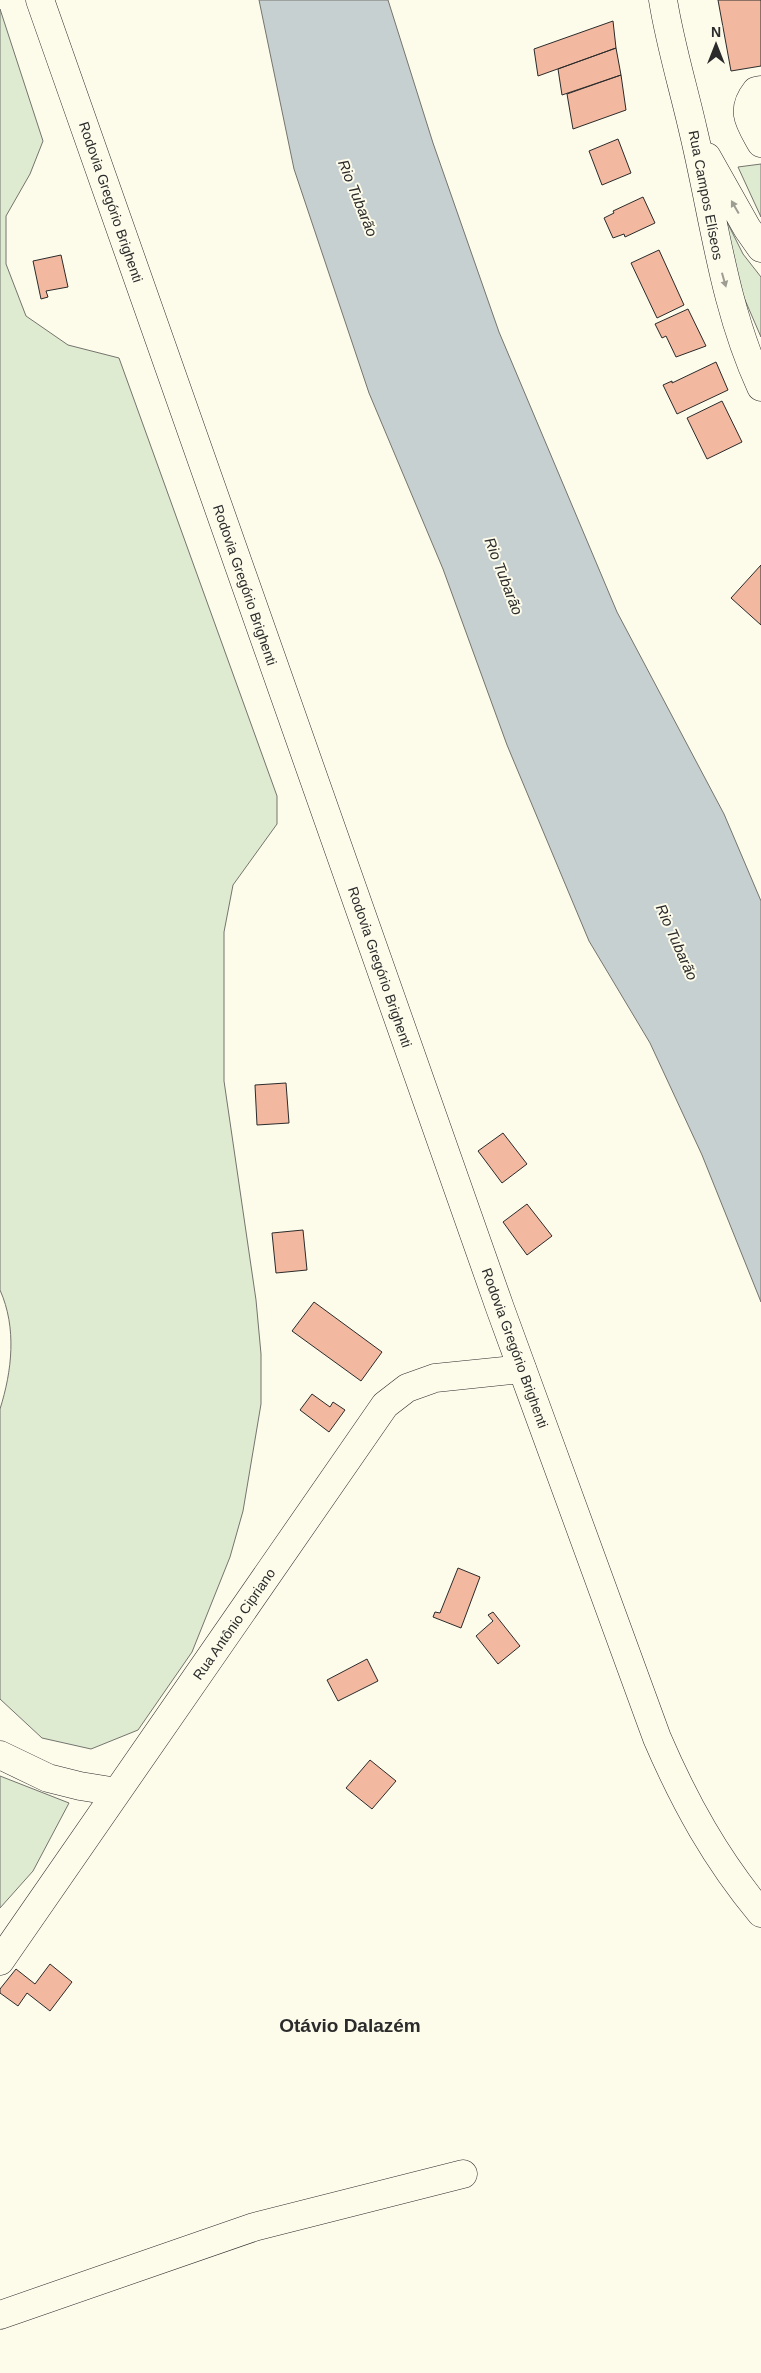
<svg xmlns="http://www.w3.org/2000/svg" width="761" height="2373" viewBox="0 0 761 2373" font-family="Arial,sans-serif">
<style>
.green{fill:#deebd1;stroke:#74746e}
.water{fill:#c7d0d0;stroke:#74746e}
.building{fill:#f2b8a0;stroke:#2b2b2b}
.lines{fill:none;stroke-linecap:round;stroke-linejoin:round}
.minor-casing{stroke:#2b2b2b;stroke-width:29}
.major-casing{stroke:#2b2b2b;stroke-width:29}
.minor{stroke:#fdfbea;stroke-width:28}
.major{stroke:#fdfbea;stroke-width:28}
.oneway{fill:#9e9d94}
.labels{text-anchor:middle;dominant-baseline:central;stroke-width:4;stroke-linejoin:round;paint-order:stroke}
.street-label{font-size:14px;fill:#2b2b2b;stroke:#fdfbea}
.water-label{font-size:15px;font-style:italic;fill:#2b2b2b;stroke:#fdfbea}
.district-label{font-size:19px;font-weight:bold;fill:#2b2b2b;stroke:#fdfbea}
</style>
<rect width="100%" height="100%" fill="#fdfbea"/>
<path class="green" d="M 0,9 L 43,141 L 30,174 L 6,216 L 6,264 L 26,316 L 68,345 L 119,358 L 277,796 L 277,824 L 233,885 L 224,932 L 224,1081 L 256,1300 L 261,1354 L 261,1404 L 243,1511 L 230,1557 L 192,1652 L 138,1730 L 91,1749 L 42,1738 L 0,1699 L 0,1409 C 12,1371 17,1328 0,1290 Z
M 761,164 L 761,217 L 738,167 Z
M 716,200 L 743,254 L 761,277 L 761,337 L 739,286 Z
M 0,1776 L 69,1803 L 33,1871 L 0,1908 Z"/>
<path class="water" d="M 259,0 L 388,0 L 433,143 L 499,332 L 617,612 L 724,814 L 761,901 L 761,1302 L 702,1155 L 650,1043 L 589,941 L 507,745 L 443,569 L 369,393 L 294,169 Z"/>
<path class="building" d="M 718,0 L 761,0 L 761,66 L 731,71 Z
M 613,21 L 616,48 L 538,76 L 534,49 Z
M 616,48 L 621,75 L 562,95 L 558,69 Z
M 621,75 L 626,110 L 573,129 L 567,94 Z
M 618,139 L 631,173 L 602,185 L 589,151 Z
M 643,197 L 655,223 L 625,237 L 624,234 L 613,238 L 604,218 L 614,213 L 613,211 Z
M 659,250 L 684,305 L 657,318 L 631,263 Z
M 61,255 L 68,287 L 46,291 L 48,297 L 41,299 L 33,261 Z
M 688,309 L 706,346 L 676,357 L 666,336 L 662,338 L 655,324 Z
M 716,362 L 728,390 L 677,414 L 663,385 L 672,381 L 672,383 Z
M 722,401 L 742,442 L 707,459 L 687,418 Z
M 761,565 L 761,625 L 731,598 Z
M 286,1083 L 289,1123 L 257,1125 L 255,1085 Z
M 503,1133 L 527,1164 L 502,1183 L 478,1151 Z
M 527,1204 L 552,1236 L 527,1255 L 503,1222 Z
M 303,1230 L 307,1270 L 276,1273 L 272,1233 Z
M 314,1302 L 382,1352 L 361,1381 L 292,1331 Z
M 312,1394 L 330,1407 L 333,1402 L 345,1410 L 329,1432 L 300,1410 Z
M 458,1568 L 480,1577 L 461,1628 L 433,1617 L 435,1612 L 440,1613 Z
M 493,1612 L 520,1646 L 498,1664 L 476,1636 L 493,1621 L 488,1615 Z
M 367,1659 L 378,1681 L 338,1701 L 327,1680 Z
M 370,1760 L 396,1781 L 372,1809 L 346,1788 Z
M 50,1964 L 72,1982 L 50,2011 L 27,1993 L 18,2006 L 0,1993 L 0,1989 L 16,1969 L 35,1984 Z"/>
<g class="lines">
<defs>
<path id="minor" d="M 663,0 C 670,44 683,86 693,130 C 714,217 723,304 761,387
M 761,90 L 756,91 C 740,111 750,123 761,143
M 707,157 L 747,228 L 761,248
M 0,1755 L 48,1778 L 80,1786 L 117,1792
M 0,1961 L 385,1405 L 407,1388 L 435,1378 L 522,1369
M 0,2315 L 254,2227 L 463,2174"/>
<path id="major" d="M 40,0 L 500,1308 L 657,1738 C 685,1803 716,1859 761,1913"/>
</defs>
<use href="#minor" class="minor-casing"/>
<use href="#major" class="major-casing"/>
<use href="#minor" class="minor"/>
<use href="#major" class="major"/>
</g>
<defs><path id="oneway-solid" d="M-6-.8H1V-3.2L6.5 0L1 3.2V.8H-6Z" transform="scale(1.25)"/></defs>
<g class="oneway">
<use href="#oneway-solid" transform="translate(735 207) rotate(-120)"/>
<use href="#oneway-solid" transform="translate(724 280) rotate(74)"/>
</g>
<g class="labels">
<g class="street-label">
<text transform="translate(706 195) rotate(79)">Rua Campos Elíseos</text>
<text transform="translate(111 202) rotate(71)">Rodovia Gregório Brighenti</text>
<text transform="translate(245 585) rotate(71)">Rodovia Gregório Brighenti</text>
<text transform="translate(380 967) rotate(71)">Rodovia Gregório Brighenti</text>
<text transform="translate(515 1348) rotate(70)">Rodovia Gregório Brighenti</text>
<text transform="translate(234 1624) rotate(-55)">Rua Antônio Cipriano</text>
</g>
<g class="water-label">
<text transform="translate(358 198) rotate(68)">Rio Tubarão</text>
<text transform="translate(504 576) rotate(69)">Rio Tubarão</text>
<text transform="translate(677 942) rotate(66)">Rio Tubarão</text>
</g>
<g class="district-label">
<text x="350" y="2025">Otávio Dalazém</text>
</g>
</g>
<g transform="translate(716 45)" stroke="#fdfbea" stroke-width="4" paint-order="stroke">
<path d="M0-4L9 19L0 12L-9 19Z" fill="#2b2b2b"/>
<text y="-8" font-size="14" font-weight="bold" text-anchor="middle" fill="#2b2b2b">N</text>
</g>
</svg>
